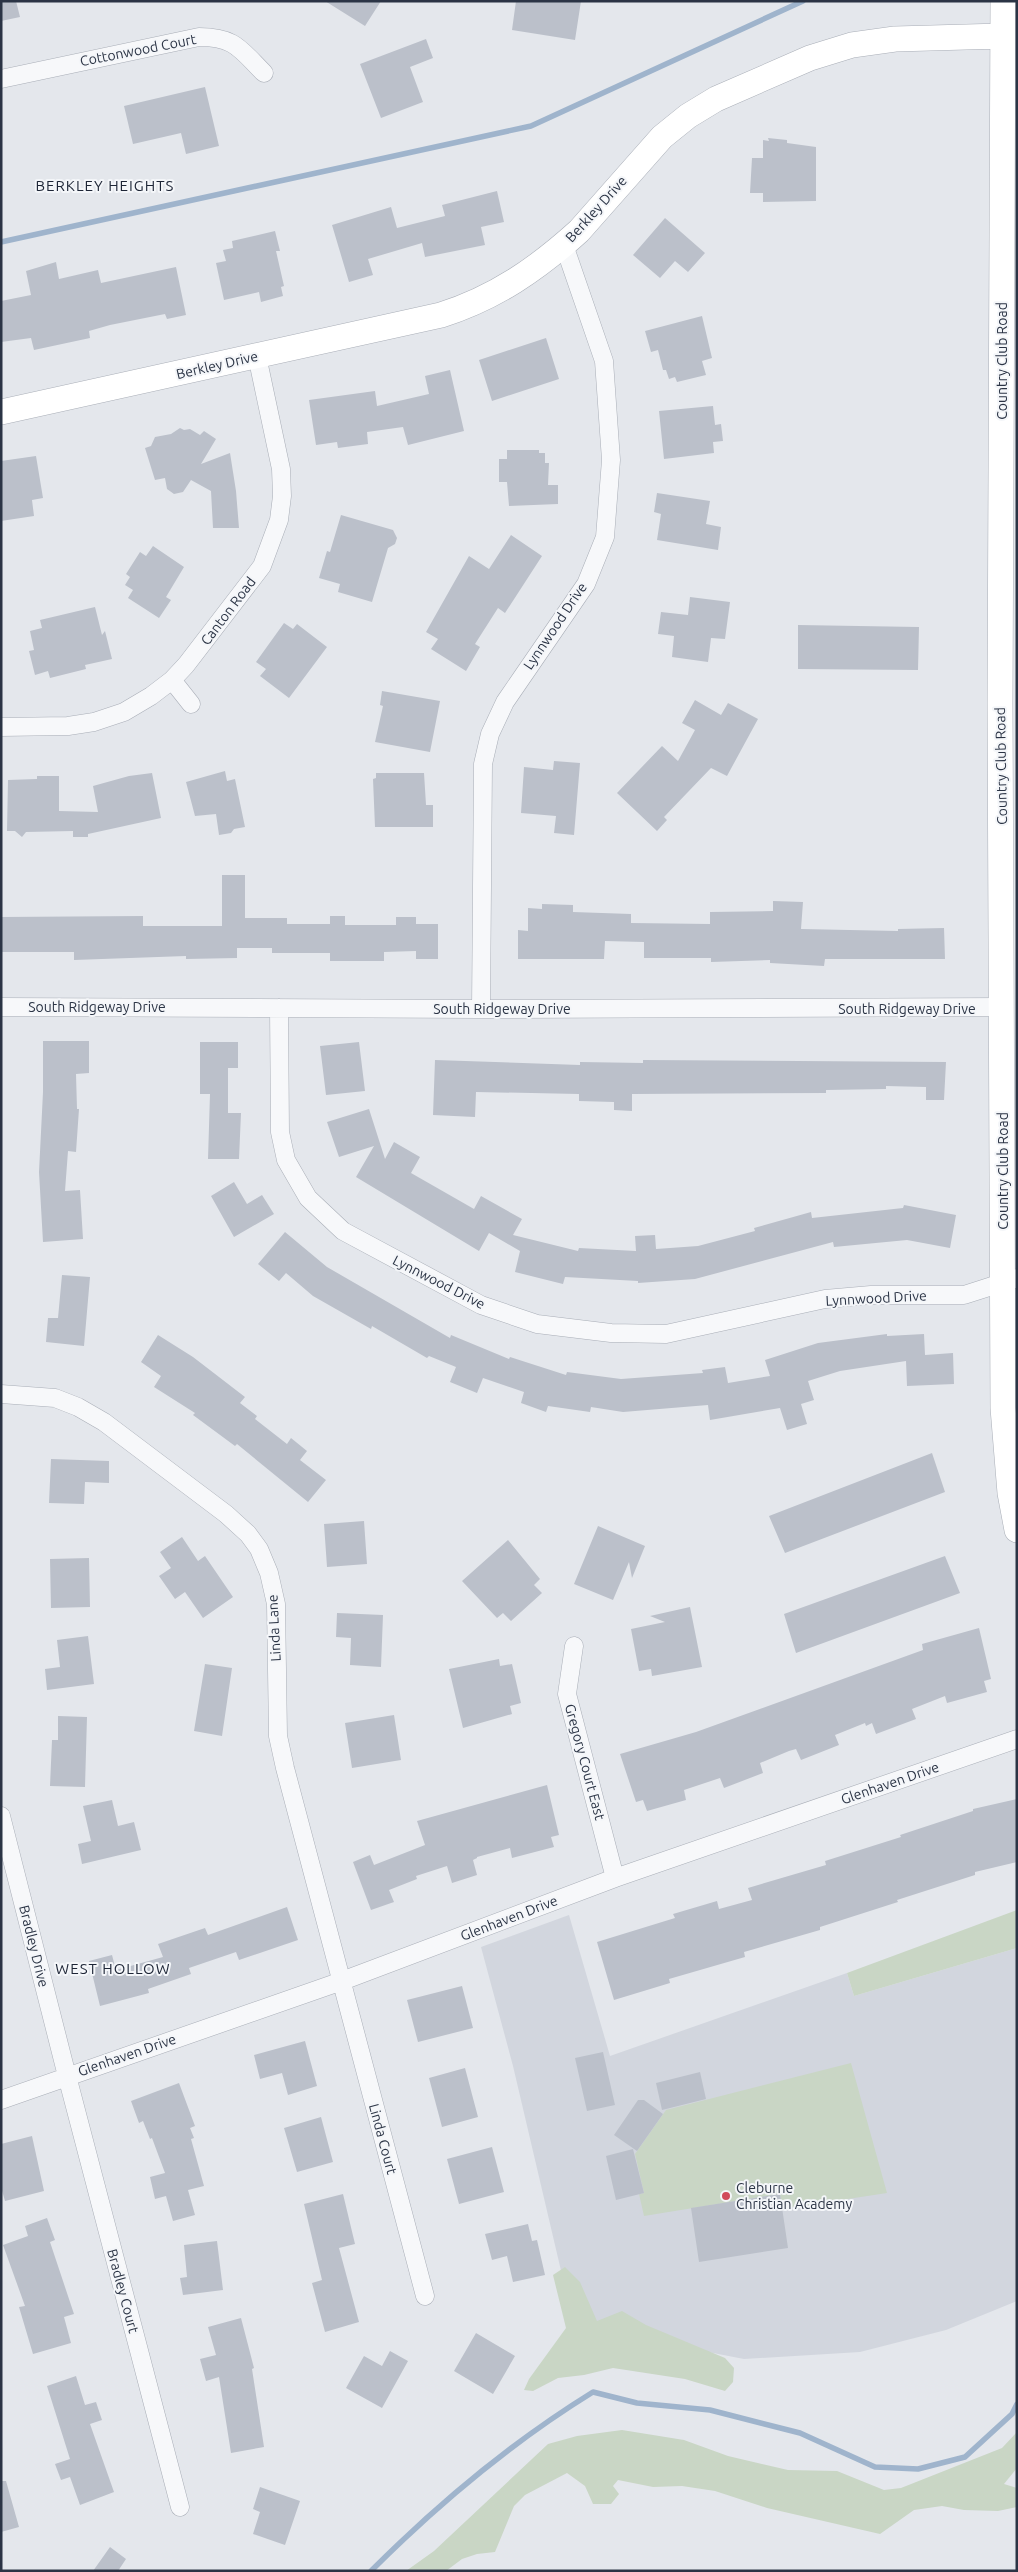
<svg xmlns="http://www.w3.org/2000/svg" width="1018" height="2572" viewBox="0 0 1018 2572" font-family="Ubuntu,sans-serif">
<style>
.built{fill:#d2d6de}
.green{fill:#c9d6c5}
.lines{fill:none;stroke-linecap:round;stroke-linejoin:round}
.stream{stroke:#9fb4cc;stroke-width:5.5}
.building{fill:#bbc0ca}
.street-casing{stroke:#a9aeb7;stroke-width:19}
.secondary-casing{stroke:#a9aeb7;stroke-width:26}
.street{stroke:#f7f8fa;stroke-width:18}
.secondary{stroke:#fff;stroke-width:25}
.poi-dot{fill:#d1495b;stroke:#f4f6f9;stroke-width:2}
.labels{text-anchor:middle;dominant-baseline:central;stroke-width:4;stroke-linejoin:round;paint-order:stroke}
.street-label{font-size:14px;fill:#2b3445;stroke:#f4f6f9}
.poi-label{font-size:14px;fill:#2b3445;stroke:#f4f6f9;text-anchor:start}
.neighbourhood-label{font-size:15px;letter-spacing:1px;fill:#1d2536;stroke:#f4f6f9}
</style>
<rect width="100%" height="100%" fill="#e4e7ec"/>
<path class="built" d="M 569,1915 L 610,2056 L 847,1973 L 854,1996 L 1017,1948 L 1017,2301 L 946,2330 L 860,2352 L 744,2359 L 574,2326 L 513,2066 L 481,1947 Z"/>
<path class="green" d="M 1017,1910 L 1017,1948 L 854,1996 L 847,1973 Z
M 851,2063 L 887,2193 L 782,2209 L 780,2194 L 644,2216 L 639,2194 L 644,2193 L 635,2154 L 666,2110 Z
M 565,2267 L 580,2282 L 597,2321 L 622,2311 L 646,2325 L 725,2358 L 734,2368 L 733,2382 L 725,2391 L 685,2379 L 613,2368 L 584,2375 L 558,2378 L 533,2391 L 524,2390 L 529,2379 L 566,2328 L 553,2275 Z
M 622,2430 L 684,2440 L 728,2456 L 788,2470 L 837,2471 L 884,2490 L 901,2488 L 1002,2448 L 1017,2432 L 1017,2468 L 1004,2484 L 1017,2488 L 1017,2507 L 998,2511 L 964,2510 L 942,2506 L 914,2510 L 880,2534 L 767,2508 L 715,2491 L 682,2486 L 653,2487 L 618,2480 L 613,2486 L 619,2494 L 611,2504 L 593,2504 L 585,2486 L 567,2473 L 525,2495 L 514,2506 L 495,2552 L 477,2554 L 462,2559 L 446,2571 L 406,2571 L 434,2551 L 548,2444 L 577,2436 Z"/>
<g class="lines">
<path class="stream" d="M 1,242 L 531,126 L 803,1
M 371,2571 C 438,2504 512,2442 593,2392 L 637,2403 L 710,2410 L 800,2433 L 875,2467 L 918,2469 L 965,2457 L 1012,2414 L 1017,2404"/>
</g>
<path class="building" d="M 1,1 L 16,1 L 20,17 L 1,21 Z
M 325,1 L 381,1 L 365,26 Z
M 516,1 L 581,1 L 575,40 L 512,30 Z
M 426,39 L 433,58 L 410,67 L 423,102 L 381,118 L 360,64 Z
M 205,87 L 219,146 L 186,154 L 181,133 L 133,144 L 124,106 Z
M 768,138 L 787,140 L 787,143 L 816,147 L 816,201 L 763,202 L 763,193 L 750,193 L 752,158 L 763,158 L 763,140 L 769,141 Z
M 497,191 L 504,222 L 481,227 L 485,245 L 425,257 L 422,243 L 368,259 L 373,275 L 349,282 L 332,225 L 391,207 L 397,228 L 445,216 L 442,205 Z
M 665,218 L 705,253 L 688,272 L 675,261 L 660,278 L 633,255 Z
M 275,231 L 280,251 L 276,251 L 284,286 L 281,287 L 283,296 L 261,302 L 259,292 L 224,300 L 216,263 L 226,261 L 223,250 L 233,248 L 232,241 Z
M 56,262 L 59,279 L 98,270 L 101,283 L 176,267 L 186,315 L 167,319 L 165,314 L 110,325 L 89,331 L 90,338 L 34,350 L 31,338 L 1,342 L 1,301 L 31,295 L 26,271 Z
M 702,316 L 712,358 L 702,361 L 706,375 L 677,382 L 675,377 L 669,379 L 666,370 L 663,370 L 658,350 L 651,352 L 645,331 Z
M 546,338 L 559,379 L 492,401 L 479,360 Z
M 450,370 L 464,431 L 408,445 L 403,427 L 367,432 L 368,444 L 338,448 L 337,442 L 316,445 L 309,400 L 375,391 L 377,406 L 429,394 L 425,376 Z
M 713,406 L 715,425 L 721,424 L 723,441 L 713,442 L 714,453 L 664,459 L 659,411 Z
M 180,428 L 184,430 L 190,429 L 200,435 L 204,431 L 216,439 L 201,464 L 230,453 L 236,491 L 239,528 L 213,528 L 211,491 L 191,480 L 183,492 L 174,494 L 167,489 L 165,478 L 155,480 L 145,448 L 151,446 L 155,437 L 171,434 Z
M 507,450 L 539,450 L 539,453 L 545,453 L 545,463 L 549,463 L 548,485 L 558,485 L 558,504 L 509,506 L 507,482 L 499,482 L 499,459 L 507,459 Z
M 36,456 L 43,498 L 32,500 L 34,516 L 1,521 L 1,461 Z
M 657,493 L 710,501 L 706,524 L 721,527 L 718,550 L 657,540 L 661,514 L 654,512 Z
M 341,515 L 393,530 L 397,538 L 395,544 L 388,548 L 372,602 L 338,592 L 340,584 L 319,578 L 327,551 L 330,552 Z
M 511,535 L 542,556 L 505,613 L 498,608 L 475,644 L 480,647 L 466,671 L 431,649 L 438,639 L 426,632 L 469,556 L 489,569 Z
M 153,546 L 184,567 L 166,597 L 171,600 L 159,618 L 128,598 L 133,590 L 125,585 L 130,577 L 126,574 L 140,552 L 146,556 Z
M 690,597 L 730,602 L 725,639 L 711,638 L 708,662 L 672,657 L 674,636 L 658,634 L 661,612 L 688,615 Z
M 95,607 L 102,635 L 105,631 L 112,659 L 85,665 L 86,669 L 50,678 L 48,671 L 35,675 L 29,651 L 34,650 L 30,631 L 42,628 L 40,620 Z
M 284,623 L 293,629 L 297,624 L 327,647 L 289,698 L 260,676 L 266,669 L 256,662 Z
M 798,625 L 919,627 L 918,670 L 798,669 Z
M 382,691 L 440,701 L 430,752 L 375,742 L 383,706 L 380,705 Z
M 695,700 L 721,715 L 728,703 L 758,719 L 727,776 L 711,768 L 664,817 L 667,820 L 657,831 L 617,793 L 662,746 L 678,761 L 695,730 L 682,723 Z
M 554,761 L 580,763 L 574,835 L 554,833 L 556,816 L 521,813 L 524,767 L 553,770 Z
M 225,771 L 227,781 L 235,779 L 245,827 L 234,829 L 231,833 L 219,835 L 216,814 L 195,816 L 186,782 Z
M 152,773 L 161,818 L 88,834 L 88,837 L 73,837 L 73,831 L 26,832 L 22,837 L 15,831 L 7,831 L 8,780 L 37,779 L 37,776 L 59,776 L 59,811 L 98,812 L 93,786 L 129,776 Z
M 376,773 L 424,773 L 426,805 L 433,805 L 433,827 L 375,827 L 373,779 L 376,778 Z
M 222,875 L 245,875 L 245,918 L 287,918 L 287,924 L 330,924 L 330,916 L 345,916 L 345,925 L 396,925 L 396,917 L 416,917 L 416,924 L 438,924 L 438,959 L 416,959 L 416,951 L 384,952 L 384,961 L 330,961 L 330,953 L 272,953 L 272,948 L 237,948 L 237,958 L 186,959 L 186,956 L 74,960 L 74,952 L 1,952 L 1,917 L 143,916 L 143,926 L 222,926 Z
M 773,901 L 803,902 L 801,929 L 898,931 L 898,929 L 944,928 L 945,959 L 825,959 L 824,966 L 770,963 L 770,960 L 711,962 L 711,958 L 644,958 L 644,942 L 605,941 L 604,959 L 518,959 L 518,930 L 528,931 L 528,908 L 542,909 L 542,904 L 573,905 L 573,912 L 631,914 L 631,923 L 710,924 L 710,912 L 773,911 Z
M 43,1041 L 89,1041 L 89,1073 L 76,1074 L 77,1109 L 79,1109 L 76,1152 L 68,1151 L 65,1191 L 80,1190 L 83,1239 L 43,1242 L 39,1172 L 43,1092 Z
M 200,1042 L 238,1042 L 238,1068 L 228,1068 L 228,1113 L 241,1113 L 239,1159 L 208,1159 L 210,1094 L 200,1094 Z
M 359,1042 L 365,1091 L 326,1095 L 320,1046 Z
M 435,1060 L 580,1065 L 580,1062 L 643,1063 L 643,1060 L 946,1062 L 944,1100 L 926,1100 L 926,1087 L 886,1086 L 886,1089 L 826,1090 L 826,1093 L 632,1094 L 632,1111 L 614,1110 L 614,1102 L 579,1101 L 579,1094 L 476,1092 L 475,1117 L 433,1115 Z
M 369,1109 L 385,1159 L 394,1142 L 420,1157 L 411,1173 L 474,1209 L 481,1196 L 522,1219 L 513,1235 L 578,1251 L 579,1248 L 636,1251 L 635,1236 L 655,1235 L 656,1249 L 698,1246 L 755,1231 L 754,1228 L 811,1212 L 812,1218 L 903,1208 L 904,1205 L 956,1215 L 950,1248 L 907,1240 L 834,1247 L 833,1242 L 695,1279 L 638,1283 L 638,1281 L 565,1277 L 563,1284 L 515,1272 L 520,1251 L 489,1233 L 479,1251 L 356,1177 L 374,1146 L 339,1157 L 327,1122 Z
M 234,1182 L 247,1204 L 262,1195 L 274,1214 L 234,1237 L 211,1196 Z
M 285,1232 L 327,1267 L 450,1338 L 451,1335 L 509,1359 L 510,1357 L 566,1375 L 567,1372 L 621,1379 L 703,1373 L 702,1370 L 725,1367 L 728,1383 L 770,1376 L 765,1360 L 818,1343 L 887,1334 L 887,1336 L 924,1334 L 925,1355 L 953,1353 L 954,1384 L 907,1386 L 906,1361 L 840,1371 L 808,1381 L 814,1400 L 801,1404 L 807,1424 L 787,1430 L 780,1408 L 710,1420 L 708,1405 L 623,1412 L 591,1407 L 590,1412 L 548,1406 L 546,1412 L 521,1403 L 524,1392 L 483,1378 L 477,1393 L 450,1382 L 456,1367 L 429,1356 L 427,1358 L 372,1326 L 371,1329 L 313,1296 L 286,1273 L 279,1281 L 258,1264 Z
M 62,1275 L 90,1277 L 84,1346 L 46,1342 L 48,1318 L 58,1318 Z
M 158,1335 L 193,1357 L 245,1397 L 240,1403 L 257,1416 L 255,1419 L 287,1444 L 291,1438 L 307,1451 L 300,1460 L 326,1480 L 308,1502 L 237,1444 L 235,1446 L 193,1415 L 195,1413 L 154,1387 L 161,1376 L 141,1362 Z
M 932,1453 L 945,1492 L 785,1553 L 769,1516 Z
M 51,1459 L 109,1461 L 109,1483 L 85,1482 L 84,1504 L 49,1503 Z
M 364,1521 L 367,1564 L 327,1567 L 324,1524 Z
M 598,1526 L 645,1546 L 632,1578 L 629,1562 L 613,1600 L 574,1584 Z
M 182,1537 L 198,1561 L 205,1556 L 233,1597 L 203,1618 L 185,1592 L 175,1599 L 159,1576 L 171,1568 L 160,1552 Z
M 508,1540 L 540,1579 L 534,1585 L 542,1593 L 511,1621 L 503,1613 L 497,1618 L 462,1581 Z
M 945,1556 L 960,1593 L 796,1653 L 784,1614 Z
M 89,1558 L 90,1607 L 51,1608 L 50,1559 Z
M 690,1607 L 702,1667 L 652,1676 L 651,1669 L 639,1671 L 631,1629 L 665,1622 L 650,1616 Z
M 337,1613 L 383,1615 L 381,1667 L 350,1665 L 351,1638 L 336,1637 Z
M 979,1628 L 991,1679 L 984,1681 L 987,1692 L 947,1703 L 945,1696 L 912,1709 L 916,1719 L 876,1734 L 872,1723 L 866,1726 L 865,1723 L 835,1735 L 839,1745 L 801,1760 L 796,1749 L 789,1751 L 760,1763 L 763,1773 L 724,1788 L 720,1778 L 684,1790 L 686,1800 L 647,1811 L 643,1800 L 636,1802 L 620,1754 L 696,1732 L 923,1650 L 922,1644 Z
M 88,1636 L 94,1684 L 47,1690 L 45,1669 L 60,1667 L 57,1640 Z
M 499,1659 L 500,1666 L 512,1664 L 521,1703 L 510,1706 L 512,1714 L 463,1728 L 449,1669 Z
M 205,1664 L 232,1668 L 222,1736 L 194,1731 Z
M 394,1715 L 401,1760 L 352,1768 L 345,1723 Z
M 58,1716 L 87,1717 L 85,1787 L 50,1786 L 52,1740 L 58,1740 Z
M 547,1785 L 559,1835 L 551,1837 L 554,1847 L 512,1858 L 510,1848 L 477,1857 L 477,1858 L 473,1860 L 477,1875 L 452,1883 L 447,1866 L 416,1876 L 417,1879 L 389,1890 L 394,1902 L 371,1910 L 353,1862 L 370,1855 L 374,1865 L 425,1845 L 417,1821 Z
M 1017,1799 L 1017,1862 L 975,1872 L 975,1875 L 897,1900 L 898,1902 L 820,1927 L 820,1930 L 744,1952 L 745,1957 L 669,1979 L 670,1983 L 614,2000 L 597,1942 L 675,1918 L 673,1914 L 717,1901 L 719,1909 L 752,1900 L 748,1888 L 826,1865 L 825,1861 L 901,1837 L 900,1835 L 973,1811 L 973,1809 Z
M 112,1800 L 118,1826 L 134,1822 L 141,1850 L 82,1864 L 78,1844 L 91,1841 L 83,1806 Z
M 287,1907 L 298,1940 L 239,1960 L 236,1952 L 189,1968 L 191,1974 L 148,1989 L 149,1993 L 100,2006 L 89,1961 L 112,1955 L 116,1970 L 163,1957 L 158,1944 L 205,1928 L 208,1935 Z
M 462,1986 L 473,2028 L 418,2042 L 407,2000 Z
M 305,2041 L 317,2086 L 288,2095 L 282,2073 L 260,2079 L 254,2055 Z
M 603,2052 L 615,2105 L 587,2111 L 575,2058 Z
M 465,2068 L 478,2117 L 442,2127 L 429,2078 Z
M 700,2072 L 706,2099 L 662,2110 L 656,2083 Z
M 179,2083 L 195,2126 L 190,2128 L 194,2138 L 191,2139 L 204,2186 L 188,2190 L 195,2215 L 173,2221 L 166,2196 L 155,2199 L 150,2177 L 165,2173 L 152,2138 L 150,2139 L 143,2121 L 139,2123 L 131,2101 Z
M 638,2100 L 644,2100 L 663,2114 L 637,2151 L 614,2135 Z
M 321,2117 L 333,2162 L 297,2172 L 284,2128 Z
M 32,2136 L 44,2191 L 5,2201 L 1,2187 L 1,2144 Z
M 492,2147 L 504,2192 L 459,2204 L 447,2159 Z
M 633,2149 L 644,2193 L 616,2200 L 606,2156 Z
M 343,2194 L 355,2244 L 339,2248 L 359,2322 L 325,2332 L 312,2283 L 322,2280 L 304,2204 Z
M 780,2194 L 788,2248 L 699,2262 L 691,2208 Z
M 47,2218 L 55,2240 L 50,2242 L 74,2314 L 64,2317 L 71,2343 L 33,2354 L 19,2307 L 25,2306 L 3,2245 L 28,2236 L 25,2226 Z
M 528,2224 L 532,2241 L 537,2240 L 545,2275 L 513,2282 L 507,2256 L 492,2260 L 485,2234 Z
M 217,2241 L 223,2290 L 183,2295 L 180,2278 L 187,2277 L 184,2245 Z
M 241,2318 L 254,2368 L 252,2369 L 264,2447 L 231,2453 L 219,2377 L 206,2381 L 200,2359 L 216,2355 L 208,2327 Z
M 476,2333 L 515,2356 L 493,2394 L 454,2371 Z
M 390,2351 L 408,2361 L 382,2408 L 346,2388 L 364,2356 L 382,2366 Z
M 76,2376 L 85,2405 L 96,2402 L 102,2420 L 90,2424 L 114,2492 L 80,2505 L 70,2477 L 61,2480 L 55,2464 L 70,2459 L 47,2386 Z
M 1,2481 L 6,2481 L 19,2527 L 1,2532 Z
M 260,2487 L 300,2501 L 285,2545 L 253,2534 L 260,2512 L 253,2509 Z
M 110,2547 L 126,2559 L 118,2571 L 93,2571 Z"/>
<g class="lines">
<defs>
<path id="street" d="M 1,79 L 199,37 C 235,37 240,49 264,73
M 172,680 L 191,704
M 1,727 L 68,726 L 94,722 L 124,712 L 151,696 L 172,680 L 186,665 L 262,566 L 279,520 L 282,496 L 281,469 L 257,356
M 1,1007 L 481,1009 L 1003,1007
M 279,1008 L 280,1132 L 286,1160 L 308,1198 L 343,1231 L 481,1305 L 537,1324 L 611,1333 L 666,1334 L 825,1299 L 871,1295 L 964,1295 L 1017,1278
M 481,1009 L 483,764 L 490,734 L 505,702 L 586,584 L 605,537 L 611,460 L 604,361 L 564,245
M 1,1394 L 55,1398 L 78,1407 L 104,1422 L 226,1514 L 248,1534 L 259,1549 L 269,1573 L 276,1604 L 278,1736 L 285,1768 L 425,2296
M 574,1646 L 567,1694 L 615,1878
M 1,1816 L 67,2076 L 180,2507
M 1,2100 L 342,1981 L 615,1878 L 1017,1739"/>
<path id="secondary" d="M 1003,1 L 1000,704 L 1003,1408 L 1010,1493 L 1017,1530
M 1,412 L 441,315 C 495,298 537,269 579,231 L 662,137 L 688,116 L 716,99 L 810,58 L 852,45 L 895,39 L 1002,36"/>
</defs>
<use href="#street" class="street-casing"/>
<use href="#secondary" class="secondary-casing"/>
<use href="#street" class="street"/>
<use href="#secondary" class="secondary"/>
</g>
<circle class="poi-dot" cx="726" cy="2196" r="5"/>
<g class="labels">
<g class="street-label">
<text transform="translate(138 50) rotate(-11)">Cottonwood Court</text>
<text transform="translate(596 209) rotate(-48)">Berkley Drive</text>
<text transform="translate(1002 361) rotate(-90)">Country Club Road</text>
<text transform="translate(217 365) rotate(-13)">Berkley Drive</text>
<text transform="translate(228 611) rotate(-53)">Canton Road</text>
<text transform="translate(555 626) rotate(-56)">Lynnwood Drive</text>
<text transform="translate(1001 766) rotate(-91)">Country Club Road</text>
<text x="97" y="1007">South Ridgeway Drive</text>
<text x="502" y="1009">South Ridgeway Drive</text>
<text x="907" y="1009">South Ridgeway Drive</text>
<text transform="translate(1003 1171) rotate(-90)">Country Club Road</text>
<text transform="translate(439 1282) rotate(27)">Lynnwood Drive</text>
<text transform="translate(876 1298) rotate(-3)">Lynnwood Drive</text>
<text transform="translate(274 1628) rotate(-93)">Linda Lane</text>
<text transform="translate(585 1762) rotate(75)">Gregory Court East</text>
<text transform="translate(890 1783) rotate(-19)">Glenhaven Drive</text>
<text transform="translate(509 1918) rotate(-21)">Glenhaven Drive</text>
<text transform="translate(34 1946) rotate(76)">Bradley Drive</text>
<text transform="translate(127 2055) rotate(-19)">Glenhaven Drive</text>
<text transform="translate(383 2139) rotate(75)">Linda Court</text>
<text transform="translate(123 2291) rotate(75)">Bradley Court</text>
</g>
<g class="poi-label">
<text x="736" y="2188">Cleburne<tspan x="736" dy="16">Christian Academy</tspan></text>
</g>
<g class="neighbourhood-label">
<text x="105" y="185">BERKLEY HEIGHTS</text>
<text x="113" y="1968">WEST HOLLOW</text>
</g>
</g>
<rect width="1018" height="2572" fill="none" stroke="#2b3445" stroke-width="5"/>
</svg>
